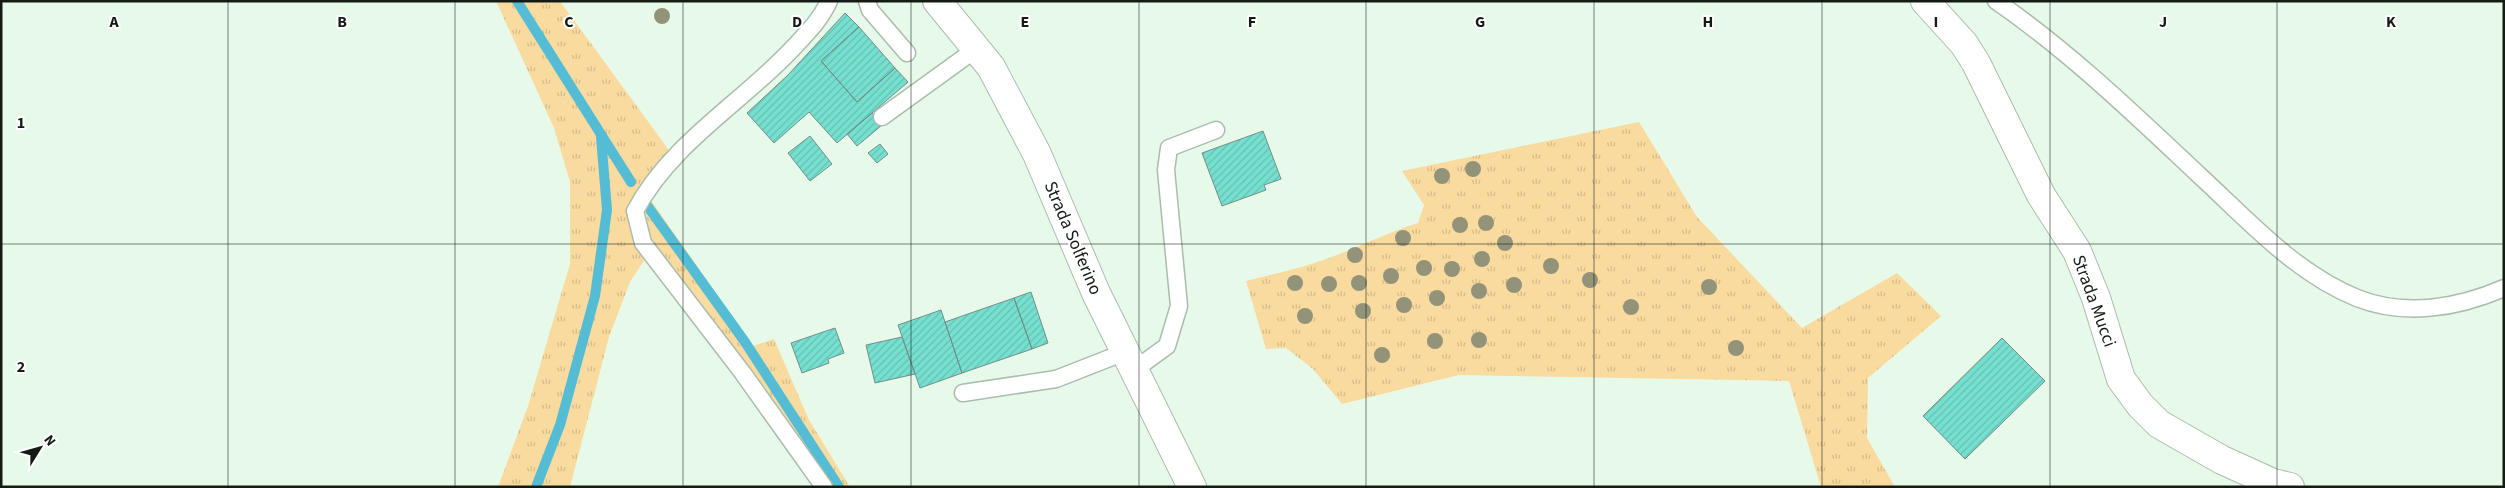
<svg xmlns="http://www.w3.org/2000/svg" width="2505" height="488" viewBox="0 0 2505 488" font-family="'Source Sans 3',sans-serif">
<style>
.grass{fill:url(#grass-tufts)}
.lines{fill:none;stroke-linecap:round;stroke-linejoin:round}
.stream{stroke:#54bdd5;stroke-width:10}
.building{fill:url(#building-hatch);stroke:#738d88}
.service-casing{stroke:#aabdad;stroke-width:19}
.minor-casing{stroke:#aabdad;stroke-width:30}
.service{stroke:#fff;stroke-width:16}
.minor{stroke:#fff;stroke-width:28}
.tree{fill:#93937a}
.grid{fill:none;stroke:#141b15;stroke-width:1;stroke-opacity:0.55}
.labels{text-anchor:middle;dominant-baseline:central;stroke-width:4;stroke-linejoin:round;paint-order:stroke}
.street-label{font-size:18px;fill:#141b15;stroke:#fff}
.grid-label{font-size:16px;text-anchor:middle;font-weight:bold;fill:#141b15;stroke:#fff;stroke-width:4;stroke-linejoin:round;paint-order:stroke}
</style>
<defs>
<pattern id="grass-tufts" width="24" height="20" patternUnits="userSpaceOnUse" patternTransform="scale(1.25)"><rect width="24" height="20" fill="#f9db9f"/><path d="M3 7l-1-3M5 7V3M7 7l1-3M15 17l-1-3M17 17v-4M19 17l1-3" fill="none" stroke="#d5bb88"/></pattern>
<pattern id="building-hatch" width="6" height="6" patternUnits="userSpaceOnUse" patternTransform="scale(1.25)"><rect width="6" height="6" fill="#76e0d0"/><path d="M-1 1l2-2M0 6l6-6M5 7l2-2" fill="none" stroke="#65c0b2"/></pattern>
</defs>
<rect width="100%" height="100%" fill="#e7faea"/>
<path class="grass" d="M 496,1 L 560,1 L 671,153 L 648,196 L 753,346 L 774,339 L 809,420 L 850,487 L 815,487 L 777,431 L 647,256 L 630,282 L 609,337 L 570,487 L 498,487 L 528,406 L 570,264 L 570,182 L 554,128 Z
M 1639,122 L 1697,217 L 1802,328 L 1897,273 L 1941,316 L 1868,378 L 1867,438 L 1895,487 L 1821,487 L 1789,381 L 1459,375 L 1342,404 L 1313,369 L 1286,348 L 1266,349 L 1246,281 C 1269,275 1294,270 1317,262 C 1351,251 1383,234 1418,223 L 1424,205 L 1402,171 Z"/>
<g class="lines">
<path class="stream" d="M 517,1 L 631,182
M 646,204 L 745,342 L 839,487
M 536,487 L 560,425 L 595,296 L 607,210 L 601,137"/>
</g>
<path class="building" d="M 845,13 L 859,27 L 821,61 L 857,102 L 895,68 L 908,82 L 837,143 L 809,112 L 774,143 L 747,113 L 788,75 Z
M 859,27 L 895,68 L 857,102 L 821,61 Z
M 872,113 L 882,125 L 857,146 L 847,134 Z
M 1263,131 L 1281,179 L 1264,185 L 1266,190 L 1222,206 L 1202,153 Z
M 810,136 L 832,164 L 810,181 L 788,153 Z
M 880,144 L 888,154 L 877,163 L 868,153 Z
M 1031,292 L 1048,343 L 1032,349 L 1014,298 Z
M 1014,298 L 1032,349 L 962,373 L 945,322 Z
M 941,310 L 962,373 L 920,388 L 898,325 Z
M 835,328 L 844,353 L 828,359 L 829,363 L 802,373 L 791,343 Z
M 902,337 L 915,374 L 875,383 L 866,345 Z
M 2002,338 L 2045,381 L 1965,459 L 1923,416 Z"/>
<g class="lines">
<defs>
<path id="service" d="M 867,1 L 870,10 L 907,53
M 1996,1 C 2070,52 2135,115 2200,176 C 2248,220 2295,273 2357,298 C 2405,317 2458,308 2504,288
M 882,117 L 976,49
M 1134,370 L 1167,346 L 1179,306 L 1166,170 L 1169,148 L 1216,130
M 963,393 L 1056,379 L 1125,352
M 824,487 L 742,372 L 643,243 L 635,211 C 671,143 743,102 794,47 C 808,32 821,19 829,1"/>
<path id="minor" d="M 937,1 L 991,67 L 1037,154 L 1096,293 L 1192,487
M 1925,1 L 1964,44 L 1976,63 L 2041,195 L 2077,251 L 2096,298 L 2121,379 L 2140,405 L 2159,424 L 2222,460 L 2273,483 L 2290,487"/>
</defs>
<use href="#service" class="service-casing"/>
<use href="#minor" class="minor-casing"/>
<use href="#service" class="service"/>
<use href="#minor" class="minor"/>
</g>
<g class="tree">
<circle cx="662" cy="16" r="8"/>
<circle cx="1473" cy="169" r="8"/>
<circle cx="1442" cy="176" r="8"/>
<circle cx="1486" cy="223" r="8"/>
<circle cx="1460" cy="225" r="8"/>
<circle cx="1403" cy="238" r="8"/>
<circle cx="1505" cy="243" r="8"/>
<circle cx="1355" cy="255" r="8"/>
<circle cx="1482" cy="259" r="8"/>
<circle cx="1551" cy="266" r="8"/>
<circle cx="1424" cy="268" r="8"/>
<circle cx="1452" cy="269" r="8"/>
<circle cx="1391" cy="276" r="8"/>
<circle cx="1590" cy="280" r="8"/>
<circle cx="1295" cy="283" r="8"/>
<circle cx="1359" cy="283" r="8"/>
<circle cx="1329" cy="284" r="8"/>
<circle cx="1514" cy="285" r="8"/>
<circle cx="1709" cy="287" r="8"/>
<circle cx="1479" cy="291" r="8"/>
<circle cx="1437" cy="298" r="8"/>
<circle cx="1404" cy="305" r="8"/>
<circle cx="1631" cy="307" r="8"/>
<circle cx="1363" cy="311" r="8"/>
<circle cx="1305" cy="316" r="8"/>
<circle cx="1479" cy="340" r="8"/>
<circle cx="1435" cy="341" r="8"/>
<circle cx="1736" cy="348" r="8"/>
<circle cx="1382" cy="355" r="8"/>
</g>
<path class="grid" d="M 228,1 L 228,487M 455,1 L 455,487M 683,1 L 683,487M 911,1 L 911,487M 1139,1 L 1139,487M 1366,1 L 1366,487M 1594,1 L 1594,487M 1822,1 L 1822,487M 2050,1 L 2050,487M 2277,1 L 2277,487M 1,244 L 2504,244"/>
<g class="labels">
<g class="street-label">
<text transform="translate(1073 238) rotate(67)">Strada Solferino</text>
<text transform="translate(2094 301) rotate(70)">Strada Mucci</text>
</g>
</g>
<g class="grid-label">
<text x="114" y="27">A</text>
<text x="342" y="27">B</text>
<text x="569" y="27">C</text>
<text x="797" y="27">D</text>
<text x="1025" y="27">E</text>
<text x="1252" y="27">F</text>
<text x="1480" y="27">G</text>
<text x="1708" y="27">H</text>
<text x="1936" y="27">I</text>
<text x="2163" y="27">J</text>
<text x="2391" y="27">K</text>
<text x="21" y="128">1</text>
<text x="21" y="372">2</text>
</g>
<rect width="2505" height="488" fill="none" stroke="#141b15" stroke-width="5"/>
<g transform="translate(40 448) rotate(53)" stroke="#ffffff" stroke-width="4" paint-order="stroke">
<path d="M0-4L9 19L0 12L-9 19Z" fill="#141b15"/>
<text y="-8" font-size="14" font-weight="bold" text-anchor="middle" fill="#141b15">N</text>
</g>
</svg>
